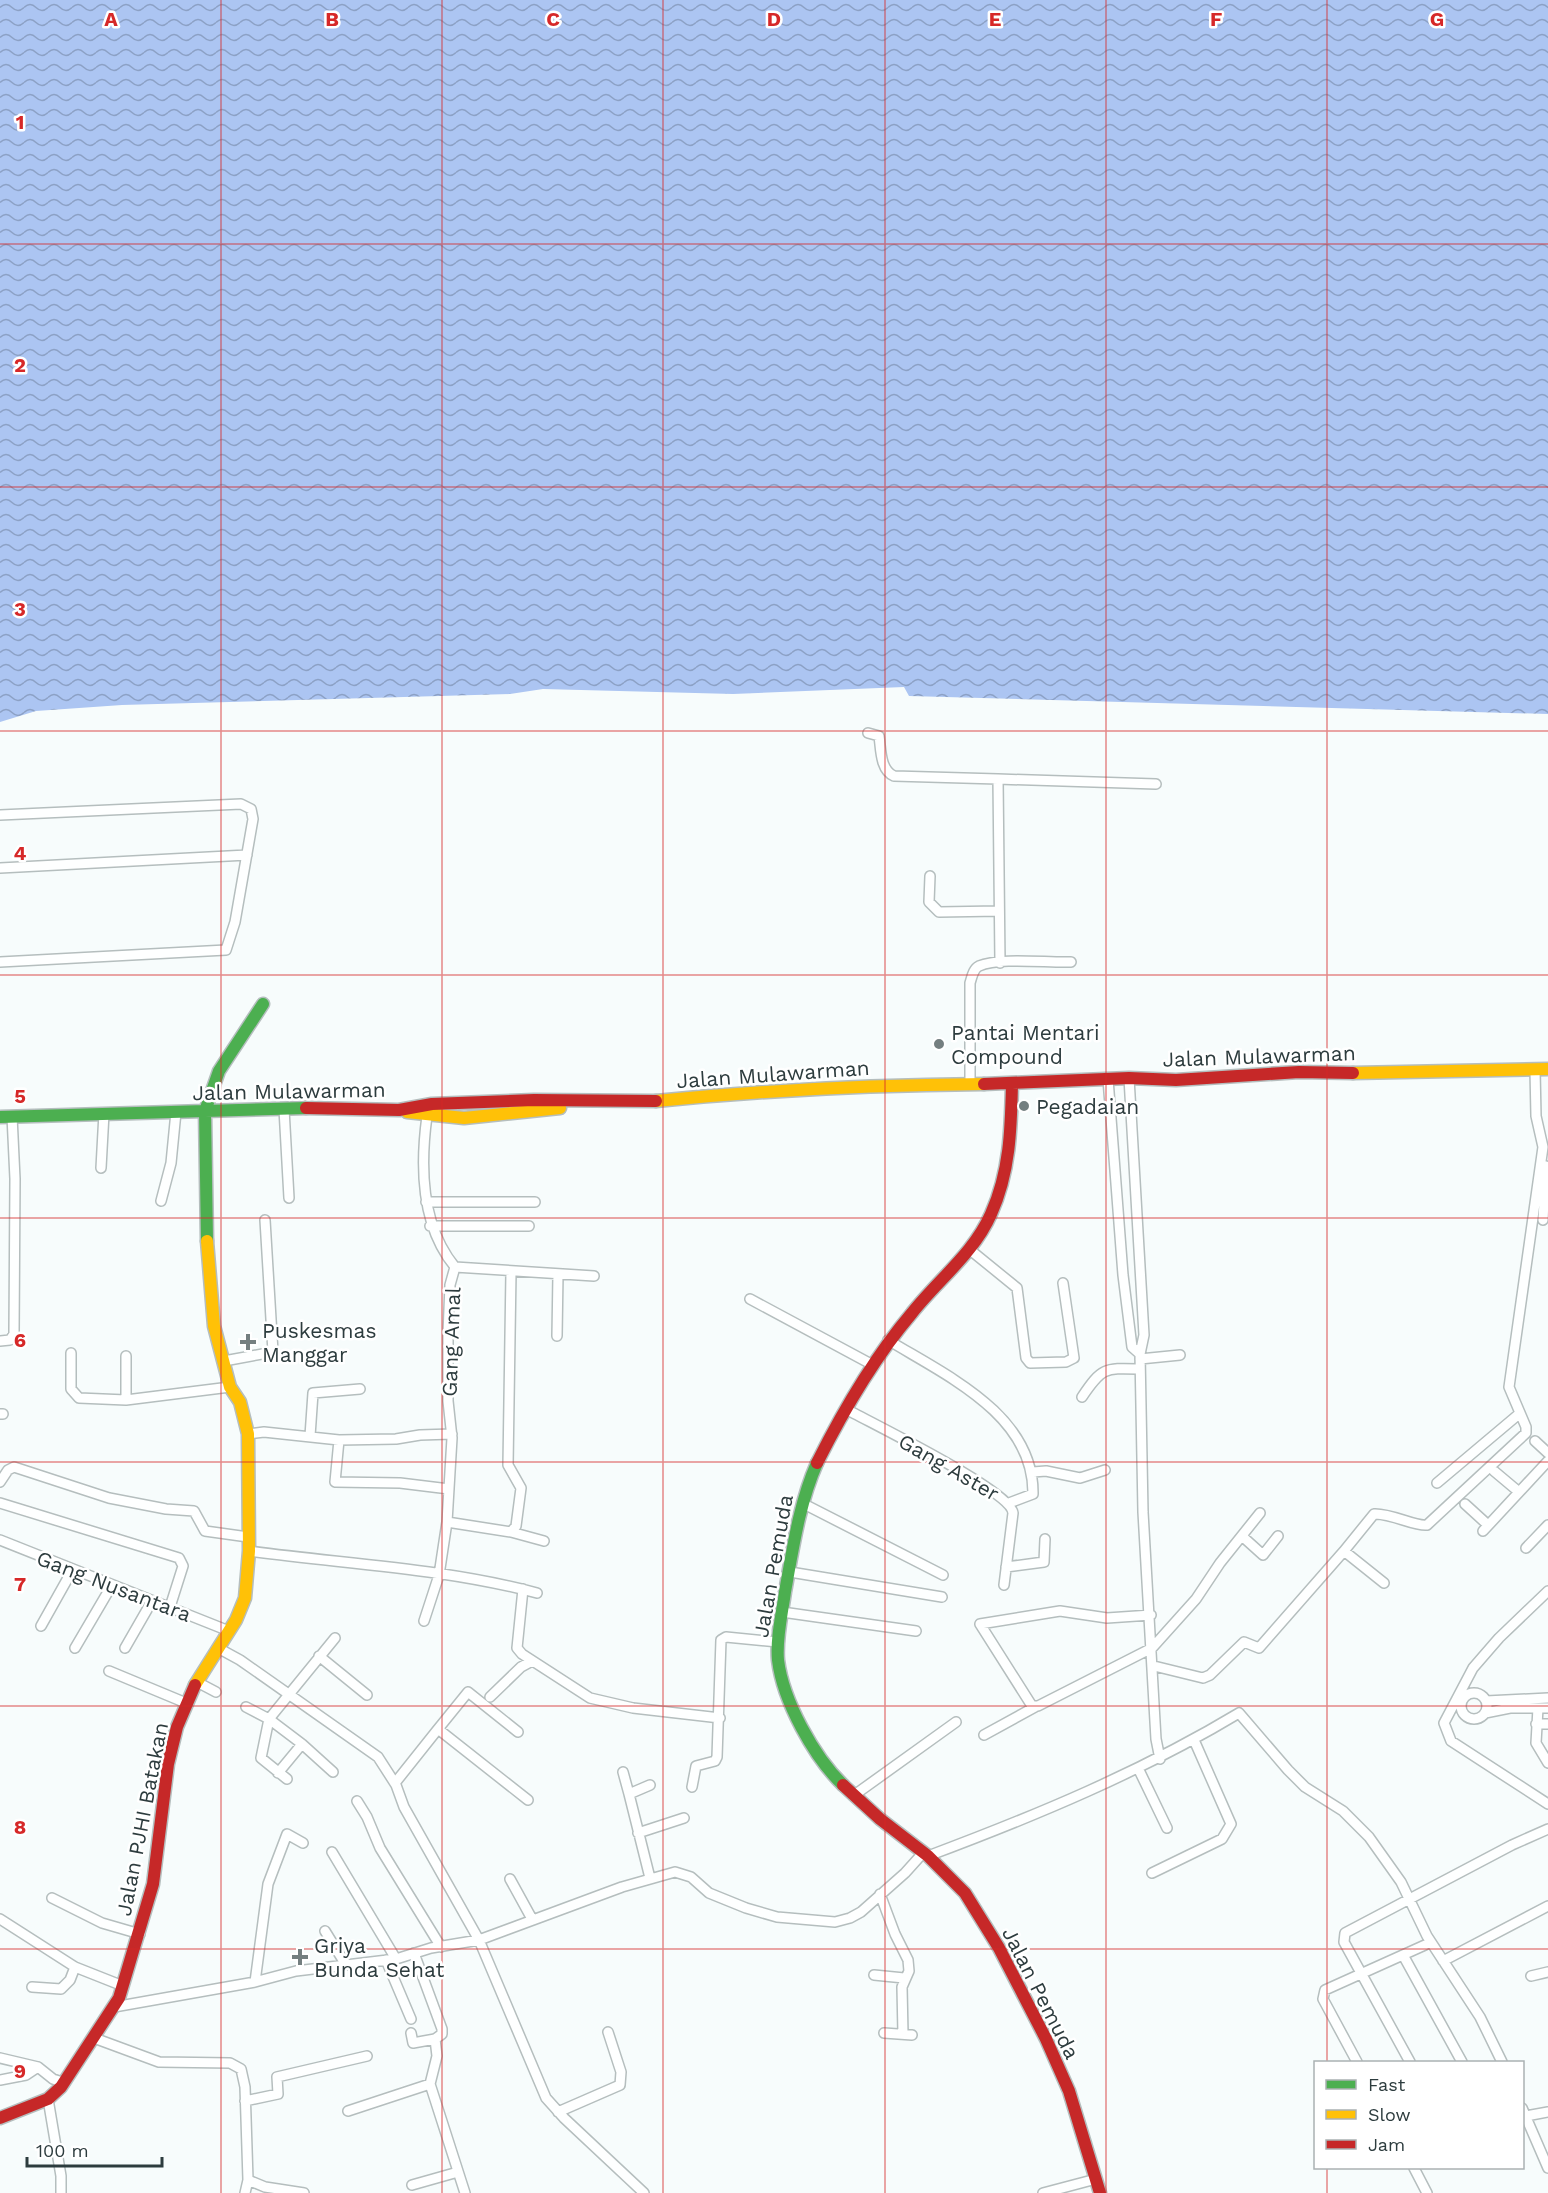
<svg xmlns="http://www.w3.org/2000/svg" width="1548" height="2193" viewBox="0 0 1548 2193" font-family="'Work Sans',sans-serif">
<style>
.water{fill:url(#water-waves)}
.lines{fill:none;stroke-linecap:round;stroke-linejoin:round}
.street-casing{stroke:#b5bebe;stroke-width:12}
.fast-casing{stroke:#b5bebe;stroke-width:15}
.slow-casing{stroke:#b5bebe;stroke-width:15}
.jam-casing{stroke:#b5bebe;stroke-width:15}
.street{stroke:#feffff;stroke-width:9}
.fast{stroke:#4caf50;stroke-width:12}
.slow{stroke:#ffc107;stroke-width:12}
.jam{stroke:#c62828;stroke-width:12}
.grid{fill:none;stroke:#d62828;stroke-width:1.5;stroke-opacity:0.55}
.poi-dot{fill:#747f80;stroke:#fff;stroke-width:2}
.labels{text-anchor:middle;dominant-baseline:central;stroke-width:5;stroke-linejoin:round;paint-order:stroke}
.poi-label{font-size:21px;fill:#2d3c3e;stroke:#fff;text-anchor:start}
.street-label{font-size:21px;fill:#2d3c3e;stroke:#fff}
.grid-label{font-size:20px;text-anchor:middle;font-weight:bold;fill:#d62828;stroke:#fff;stroke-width:5;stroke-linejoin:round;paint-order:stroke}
</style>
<defs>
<pattern id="water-waves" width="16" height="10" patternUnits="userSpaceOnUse" patternTransform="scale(1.5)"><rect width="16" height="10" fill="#acc5f2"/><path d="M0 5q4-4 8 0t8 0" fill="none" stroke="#8ca1c5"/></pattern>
</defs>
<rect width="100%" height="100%" fill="#f7fcfc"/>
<path class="water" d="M 0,0 L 1548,0 L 1548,714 L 909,696 L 904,687 L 733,694 L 543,689 L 510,694 L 122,705 L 36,711 L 0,722 Z"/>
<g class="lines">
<defs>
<path id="street" d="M 868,733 L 879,736 C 881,749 880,770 894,776 L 998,779 L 1000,963
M 998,779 L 1156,784
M 0,815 L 241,804 L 251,809 L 253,819 L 235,922 L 226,950 L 0,962
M 0,868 L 247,855
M 930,876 L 929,902 L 939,912 L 999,911
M 1129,1078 L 1144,1335 L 1140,1354 L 1143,1512 L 1156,1739 L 1160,1759
M 1108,1079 L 1123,1275 L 1132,1347 L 1140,1354
M 970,1083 L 970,983 C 972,977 973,969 979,966 C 1000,957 1047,963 1071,962
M 284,1109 L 289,1198
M 427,1116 C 420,1167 421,1226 455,1267
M 101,1168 L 104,1113
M 161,1201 L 171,1163 L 176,1112
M 426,1202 L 535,1202
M 1543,1220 L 1546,1166
M 430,1226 L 529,1226
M 969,1249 L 1017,1288 L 1026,1358 L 1030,1363 L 1066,1362 L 1074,1358 L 1063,1283
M 455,1267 L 594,1276
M 750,1299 L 871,1364
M 557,1336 L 558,1274
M 888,1340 C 947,1376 1034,1415 1033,1494 L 1009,1503
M 0,1341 L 10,1340 L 14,1334 L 15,1179 L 12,1116
M 71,1353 L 71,1389 L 79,1398 L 126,1400 L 230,1387
M 126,1356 L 126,1400
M 1140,1359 L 1180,1355
M 224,1361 L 273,1352 L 265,1220
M 1082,1397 C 1102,1367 1105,1368 1140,1369
M 846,1409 C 871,1423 1011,1491 1013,1513 L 1004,1585
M 0,1414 L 3,1414
M 248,1434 L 264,1432 L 339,1440 L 396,1439 L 420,1435 L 452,1434
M 310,1436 L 313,1393 L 360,1389
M 339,1440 L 335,1482 L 400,1483 L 449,1489
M 1535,1441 L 1548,1453
M 1494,1471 L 1519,1492
M 1033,1472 L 1046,1471 L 1080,1478 L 1105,1470
M 0,1482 L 8,1470 L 14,1467 L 109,1498 L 166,1509 L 194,1511 L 205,1531 L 248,1537
M 1437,1483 L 1519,1414
M 0,1503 L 179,1558 L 183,1566 L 170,1607
M 802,1503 L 943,1575
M 1465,1504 L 1488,1525
M 447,1522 L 511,1532 L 516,1526 L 521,1488 L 508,1465 L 511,1272
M 1483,1531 L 1548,1461
M 511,1532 L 544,1541
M 1243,1537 L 1263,1555 L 1278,1536
M 0,1540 L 229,1631
M 1526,1548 L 1548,1525
M 249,1551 C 344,1564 443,1568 537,1593
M 1344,1551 L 1374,1514 C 1391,1513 1416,1527 1427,1525 L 1526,1433 L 1526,1427 L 1509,1387 L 1543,1147 L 1536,1116 L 1535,1070
M 1006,1567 L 1044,1562 L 1045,1539
M 790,1572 L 942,1597
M 523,1589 L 517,1648 L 522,1654 L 590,1698 L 633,1708 L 720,1718
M 1548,1591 L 1499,1638 L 1473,1668 L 1444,1723 L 1451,1741 L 1548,1804
M 782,1612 L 916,1631
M 1151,1615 L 1107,1618 L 1060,1611 L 980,1624 L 1032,1706 L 1038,1706 L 1152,1648 L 1196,1599 L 1220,1563 L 1260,1513
M 424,1621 L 439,1575 L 447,1522 L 452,1438 L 448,1401 L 448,1334 L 450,1285 L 455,1267
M 41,1626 L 73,1569
M 75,1648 L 112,1585
M 125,1648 L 152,1601
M 218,1648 L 240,1660 L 378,1757 L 396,1785 L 404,1807 L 479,1940 L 546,2098 L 564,2118 L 644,2193
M 319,1656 L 367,1695
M 1154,1666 L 1203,1678 L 1210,1675 L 1244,1642 L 1259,1648 L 1344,1551 L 1384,1583
M 109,1671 L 186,1703
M 197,1682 L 216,1692
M1461 1706a13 13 0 1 1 26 0a13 13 0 1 1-26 0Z
M 490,1697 L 521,1667 L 532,1661
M 1486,1701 L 1548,1698
M 246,1707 L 269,1719 L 261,1758 L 287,1779
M 1538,1708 L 1536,1743 L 1548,1763
M 1485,1713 L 1510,1708 L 1548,1708
M 1536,1724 L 1548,1724
M 438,1729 L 468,1692 L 518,1732
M 984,1735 L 1035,1707
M 302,1744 L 333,1772
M 1138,1768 L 1167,1828
M 623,1772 L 629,1794
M 278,1773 L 302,1744 L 269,1719 L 335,1638
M 395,1783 L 438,1729 L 528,1800
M 692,1787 L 696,1766 L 715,1761 L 717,1757 L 721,1640 L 726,1637 L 778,1642
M 853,1796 L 956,1722
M 357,1801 L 367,1817 L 380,1848 L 441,1947
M 638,1833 L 684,1818
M 332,1852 L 396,1959
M 928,1856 C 1035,1816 1141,1772 1239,1713 L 1288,1770 L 1305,1787 L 1343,1811 L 1369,1837 L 1401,1882 L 1427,1936 L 1480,2017 L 1502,2062
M 1152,1873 L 1222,1839 L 1231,1824 L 1194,1740
M 650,1878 L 629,1794 L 650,1785
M 510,1879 L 532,1919
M 880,1894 L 895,1934 L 908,1960 L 909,1971 L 902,1987 L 903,2034
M 52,1898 L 102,1923 L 140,1934
M 0,1919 L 75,1967 L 123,1986
M 325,1931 L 346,1965
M 414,1953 L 442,2029 L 442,2034 L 435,2039 L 437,2056 L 430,2084 L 465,2193
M 1403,1955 L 1462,2062
M 386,1960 L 411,2019
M 1443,1961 L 1548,1906
M 874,1975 L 904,1978
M 1531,1976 L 1548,1972
M 255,1982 L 268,1884 L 287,1834 L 303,1843
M 32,1987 L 61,1989 L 70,1980 L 75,1967
M 114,2007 L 255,1982 L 296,1971 L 396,1959 L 431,1948 L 479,1940 L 622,1887 L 675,1872 L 691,1877 L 709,1893 L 746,1908 L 777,1917 L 835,1922 L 850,1918 L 861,1912 L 905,1873 L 923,1853
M 411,2033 L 413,2043 L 435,2039
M 884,2033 L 912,2035
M 94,2038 L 159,2062 L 230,2063 L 241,2069 L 245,2087 L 248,2180 L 265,2187 L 304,2193
M 0,2058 L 38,2067 L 53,2079 L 65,2083
M 1357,2062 L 1323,1999 L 1325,1990 L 1425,1945
M 1410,2062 L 1344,1942 L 1345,1933 L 1512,1845 L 1548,1829
M 0,2080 L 26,2075 L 38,2067
M 48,2099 L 61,2176 L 61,2193
M 245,2101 L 278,2094 L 277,2077 L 367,2056
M 1522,2108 L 1548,2168
M 348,2111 L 430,2084
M 558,2112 L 620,2085 L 621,2072 L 608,2032
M 1526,2116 L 1548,2112
M 1414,2168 L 1427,2193
M 412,2185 L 458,2172
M 245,2193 L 248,2180
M 1043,2193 L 1096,2179"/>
<path id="fast" d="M 0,1117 L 306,1108
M 207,1241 L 205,1111 L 219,1071 L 263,1004
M 817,1463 C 799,1504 793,1548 785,1592 C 782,1614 776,1638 778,1660 C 783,1701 814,1757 843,1785"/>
<path id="slow" d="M 1353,1073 L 1548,1069
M 656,1101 C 765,1090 875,1085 984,1084
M 407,1112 L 464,1118 L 560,1108
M 195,1685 L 236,1620 L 245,1598 L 249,1551 L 248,1434 L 240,1402 L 230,1387 L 214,1326 L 207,1241"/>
<path id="jam" d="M 984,1084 L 1129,1078 L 1176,1080 L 1299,1072 L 1353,1073
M 306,1108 L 399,1110 L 432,1104 L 534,1100 L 656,1101
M 817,1463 C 844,1409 873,1359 912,1313 C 938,1280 974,1253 991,1214 C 1010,1172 1011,1129 1012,1084
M 843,1785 L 880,1819 L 928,1856 L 965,1893 L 999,1948 L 1046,2039 L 1069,2091 L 1100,2193
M 0,2118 L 48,2099 L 61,2087 L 119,1998 L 153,1884 L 168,1764 L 177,1727 L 195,1685"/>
</defs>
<use href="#street" class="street-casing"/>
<use href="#fast" class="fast-casing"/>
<use href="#slow" class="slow-casing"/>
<use href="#jam" class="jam-casing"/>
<use href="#street" class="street"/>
<use href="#fast" class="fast"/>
<use href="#slow" class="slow"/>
<use href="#jam" class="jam"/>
</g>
<path class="grid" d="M 221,0 L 221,2193M 442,0 L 442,2193M 663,0 L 663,2193M 885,0 L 885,2193M 1106,0 L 1106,2193M 1327,0 L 1327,2062M 0,244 L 1548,244M 0,487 L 1548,487M 0,731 L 1548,731M 0,975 L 1548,975M 0,1218 L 1548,1218M 0,1462 L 1548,1462M 0,1706 L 1548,1706M 0,1949 L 1548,1949M 1327,2168 L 1327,2193"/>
<g class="poi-dot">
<circle cx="939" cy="1044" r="6"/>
<circle cx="1024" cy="1106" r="6"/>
<path d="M245 1333h6v6h6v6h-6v6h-6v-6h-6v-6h6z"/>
<path d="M297 1948h6v6h6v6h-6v6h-6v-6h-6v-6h6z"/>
</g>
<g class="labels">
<g class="poi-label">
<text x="951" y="1032">Pantai Mentari<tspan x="951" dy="24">Compound</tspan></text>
<text x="1036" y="1106">Pegadaian</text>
<text x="262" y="1330">Puskesmas<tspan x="262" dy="24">Manggar</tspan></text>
<text x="314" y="1945">Griya<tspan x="314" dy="24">Bunda Sehat</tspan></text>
</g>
<g class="street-label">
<text transform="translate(1259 1056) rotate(-2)">Jalan Mulawarman</text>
<text transform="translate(773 1074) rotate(-4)">Jalan Mulawarman</text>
<text transform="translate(289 1091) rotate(-1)">Jalan Mulawarman</text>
<text transform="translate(451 1342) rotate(-88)">Gang Amal</text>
<text transform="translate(949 1467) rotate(30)">Gang Aster</text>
<text transform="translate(773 1566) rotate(-80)">Jalan Pemuda</text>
<text transform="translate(114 1586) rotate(21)">Gang Nusantara</text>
<text transform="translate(142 1819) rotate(-79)">Jalan PJHI Batakan</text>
<text transform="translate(1041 1993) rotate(63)">Jalan Pemuda</text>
</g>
</g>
<g class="grid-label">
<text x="111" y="26">A</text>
<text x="332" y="26">B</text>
<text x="553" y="26">C</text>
<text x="774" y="26">D</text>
<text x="995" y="26">E</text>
<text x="1216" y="26">F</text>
<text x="1437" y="26">G</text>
<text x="20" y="129">1</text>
<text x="20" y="372">2</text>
<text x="20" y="616">3</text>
<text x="20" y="860">4</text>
<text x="20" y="1103">5</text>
<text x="20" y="1347">6</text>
<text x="20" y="1591">7</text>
<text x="20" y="1834">8</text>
<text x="20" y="2078">9</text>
</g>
<rect x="1314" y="2061" width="210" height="108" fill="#ffffff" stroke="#abb1b2" stroke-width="1.5"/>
<rect x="1326" y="2080" width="30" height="9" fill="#4caf50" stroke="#abb1b2" stroke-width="1.5"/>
<text x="1368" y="2091" font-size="18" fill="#2d3c3e">Fast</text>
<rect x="1326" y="2110" width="30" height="9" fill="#ffc107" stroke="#abb1b2" stroke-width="1.5"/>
<text x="1368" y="2121" font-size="18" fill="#2d3c3e">Slow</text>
<rect x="1326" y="2140" width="30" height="9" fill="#c62828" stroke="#abb1b2" stroke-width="1.5"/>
<text x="1368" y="2151" font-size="18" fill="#2d3c3e">Jam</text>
<path d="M27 2157v9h135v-9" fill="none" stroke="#2d3c3e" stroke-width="3"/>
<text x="36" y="2157" font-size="18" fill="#2d3c3e" stroke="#ffffff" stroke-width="4.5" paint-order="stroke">100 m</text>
</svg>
